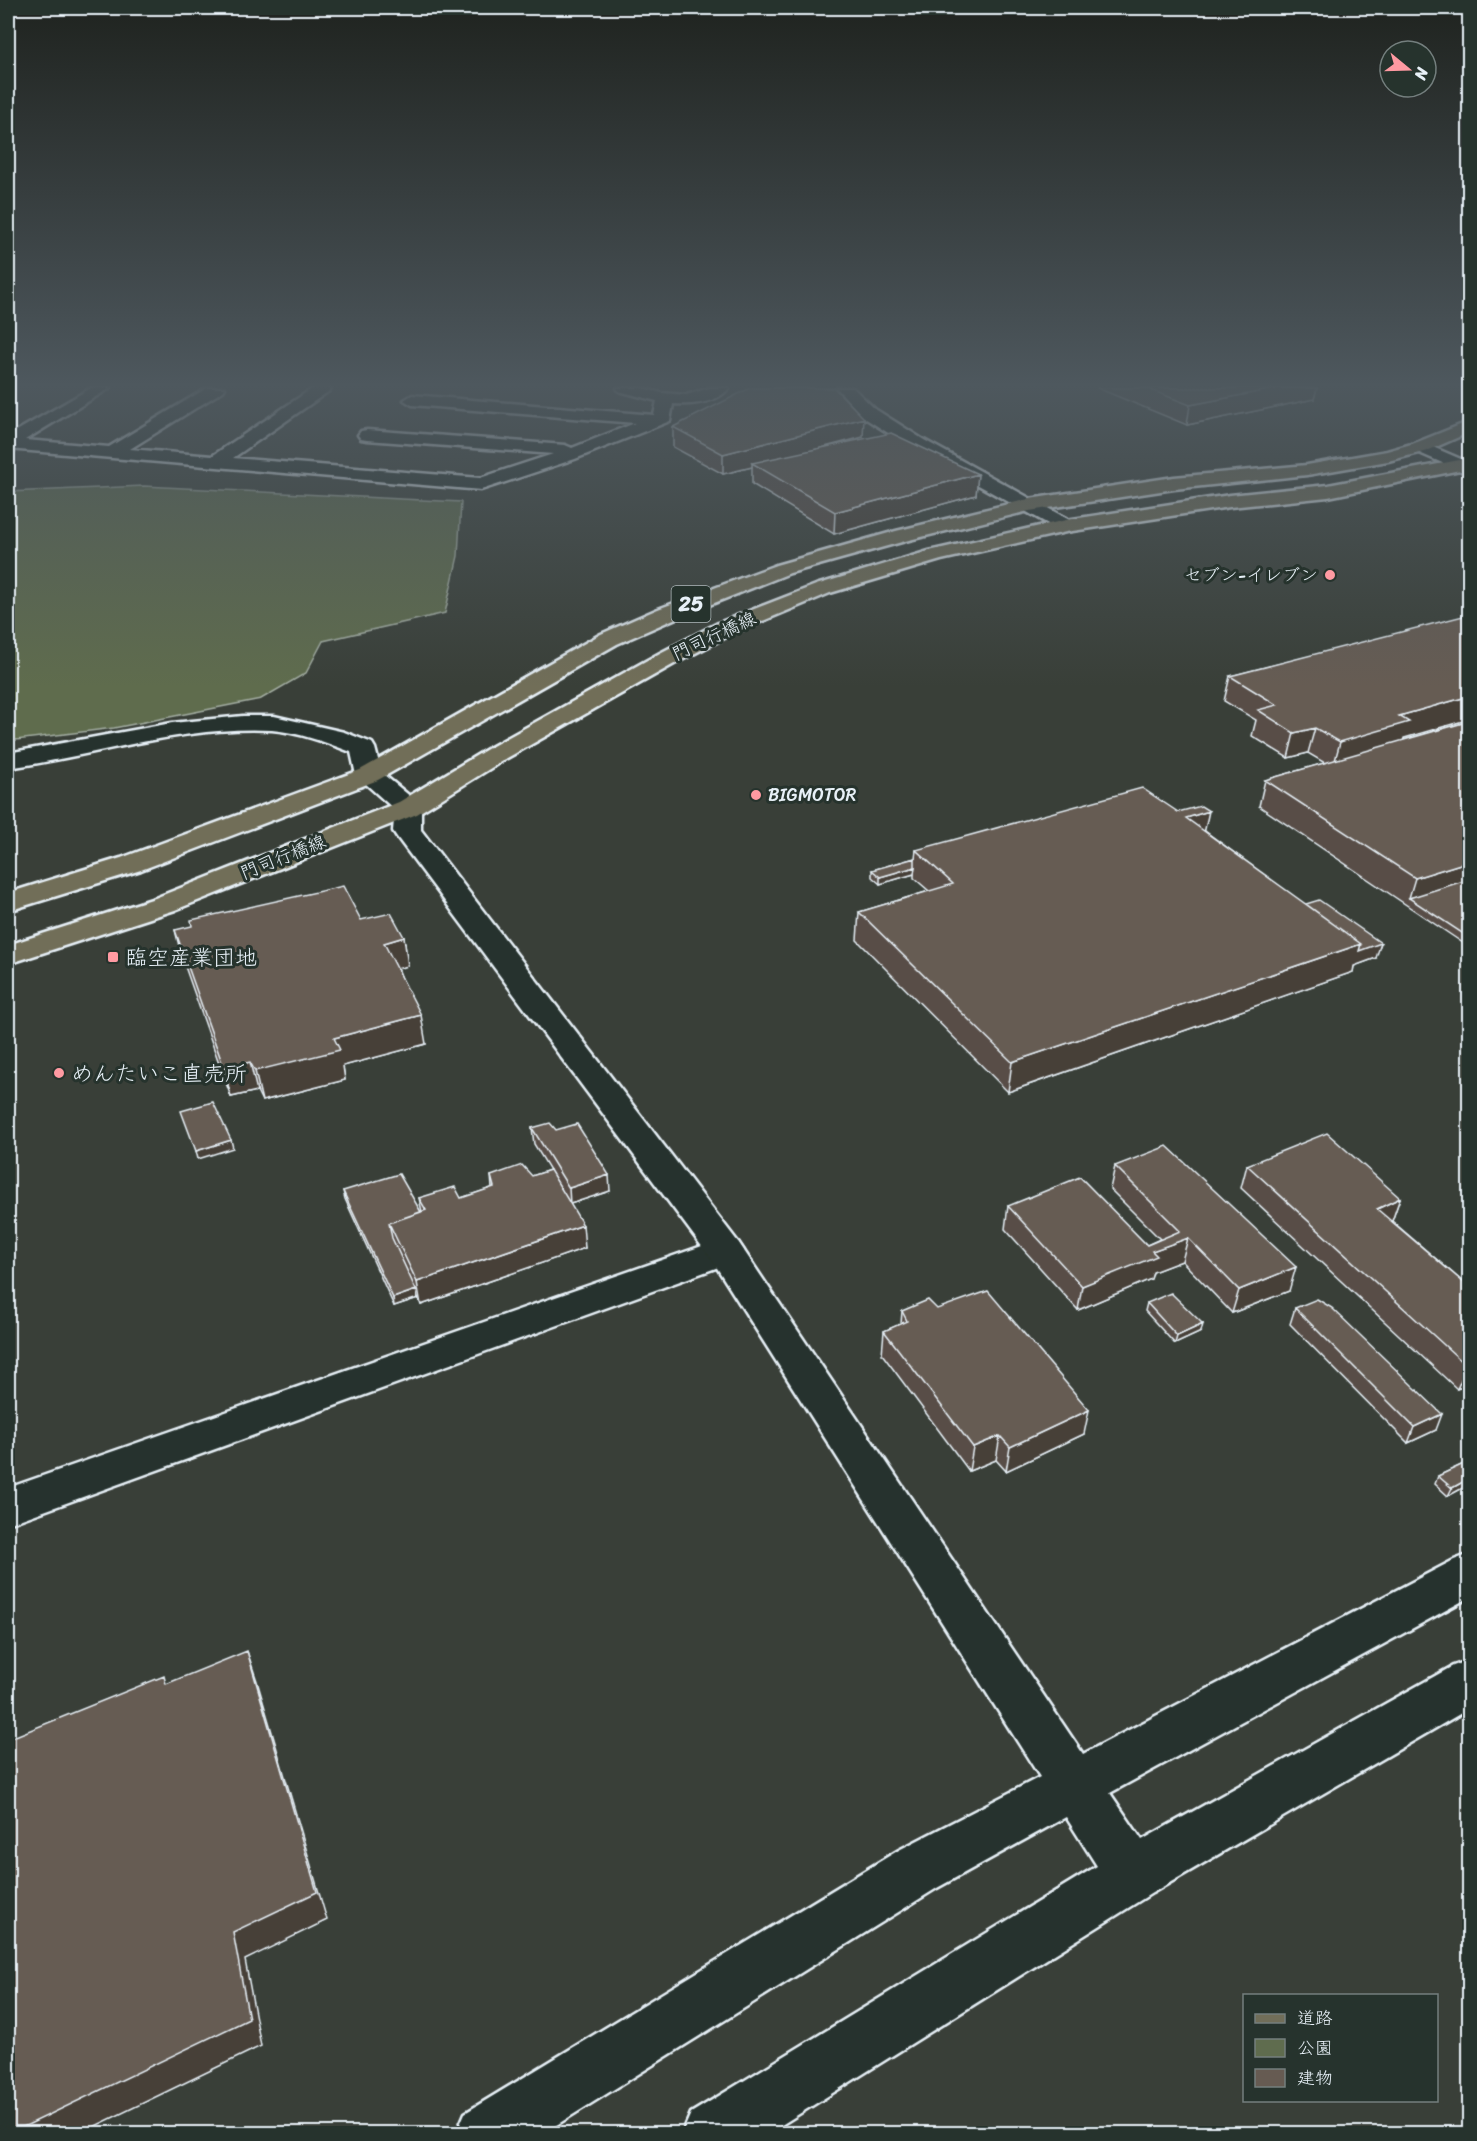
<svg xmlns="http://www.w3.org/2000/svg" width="1477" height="2141" viewBox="0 0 1477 2141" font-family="Sriracha,'Klee One',sans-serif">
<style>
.green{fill:#5f6c4e;stroke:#a4aea3;stroke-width:1.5}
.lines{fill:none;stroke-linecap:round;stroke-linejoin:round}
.street-casing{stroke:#e8f1f8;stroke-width:5}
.secondary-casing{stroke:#e8f1f8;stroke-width:5}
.primary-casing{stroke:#e8f1f8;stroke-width:5}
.street{fill:#26332d;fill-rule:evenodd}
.secondary{fill:#26332d;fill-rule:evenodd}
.primary{fill:#716e59;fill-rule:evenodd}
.wall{fill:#584e47;stroke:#e8f1f8;stroke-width:1.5}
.shaded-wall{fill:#474039;stroke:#e8f1f8;stroke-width:1.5}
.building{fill:#665b52;stroke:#e8f1f8;stroke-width:1.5}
.poi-dot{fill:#ff9aa2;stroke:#26332d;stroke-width:2}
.labels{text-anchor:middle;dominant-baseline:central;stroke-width:6;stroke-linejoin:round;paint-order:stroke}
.far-poi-label{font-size:18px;fill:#e8f1f8;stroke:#26332d;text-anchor:end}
.far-street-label{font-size:18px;fill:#e8f1f8;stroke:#26332d}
.shield{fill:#26332d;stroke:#aeb8bb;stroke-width:1.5}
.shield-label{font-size:21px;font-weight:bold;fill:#e8f1f8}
.poi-label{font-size:22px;fill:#e8f1f8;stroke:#26332d;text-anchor:start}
</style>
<rect width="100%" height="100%" fill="#393f38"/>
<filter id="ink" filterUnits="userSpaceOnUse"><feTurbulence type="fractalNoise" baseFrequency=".0167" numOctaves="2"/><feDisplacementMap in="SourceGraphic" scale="12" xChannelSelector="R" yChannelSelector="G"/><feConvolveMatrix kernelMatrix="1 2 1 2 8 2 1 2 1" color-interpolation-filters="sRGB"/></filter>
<g filter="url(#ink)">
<path class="green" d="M 144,486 L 461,502 L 458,556 L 445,613 L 323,641 L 306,673 L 261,699 L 114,728 L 8,741 L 8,492 Z"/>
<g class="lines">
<defs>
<path id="street" d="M 91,388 L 110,388 L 25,440 L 109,447 L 207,388 L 225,388 L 223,391 L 130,449 L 212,456 L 313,388 L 331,388 L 329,391 L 233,458 L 480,478 L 553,454 L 367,440 L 361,439 L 358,435 L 361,431 L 367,430 L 565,445 L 572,448 L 635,423 L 412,405 L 404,400 L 412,395 L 654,415 L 657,401 L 619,391 L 617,388 L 641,388 L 662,393 L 686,395 L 710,388 L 729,388 C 716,404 692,405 673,404 L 670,421 L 575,459 L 481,490 L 8,449 L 8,436 Z
M 243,716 L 274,716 L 344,732 L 372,743 L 375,748 L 382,775 L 378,780 L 369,783 L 360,780 L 356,775 L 351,752 C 327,743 298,732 272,730 C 183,725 95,756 8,768 L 8,753 L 172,723 Z
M 725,1238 L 738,1242 L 744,1251 L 738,1260 L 8,1524 L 8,1488 Z"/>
<path id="secondary" d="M 837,388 L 853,388 L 875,409 L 924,440 L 1073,522 L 1076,526 L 1073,530 L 1059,530 L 912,448 L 863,417 Z
M 1421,442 L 1470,463 L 1470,475 L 1415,451 L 1412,447 L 1415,443 Z
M 369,767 L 378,770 L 417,802 L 421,808 L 421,830 L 738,1242 L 1083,1754 L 1454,1560 L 1470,1554 L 1470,1597 L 1110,1793 L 1142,1840 L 1453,1666 L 1470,1660 L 1470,1708 L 1152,1893 L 767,2134 L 682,2134 L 691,2113 L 1097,1866 L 1066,1817 L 937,1888 L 542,2134 L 456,2134 L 465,2113 L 899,1850 L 1040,1777 L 712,1260 L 397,837 L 393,831 L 395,810 L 356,775 L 360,770 Z"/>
<path id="primary" d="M 1470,421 L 1470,432 L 1427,451 L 1388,461 L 1307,475 L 1174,489 L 1029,511 L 909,540 L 790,573 L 674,619 L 617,644 L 378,780 L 141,870 L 8,911 L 8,893 L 121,858 L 360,770 L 601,634 L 658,609 L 776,565 L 896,531 L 1029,499 L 1174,477 L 1307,465 L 1387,451 L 1415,443 Z
M 1470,458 L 1470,468 L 1328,497 L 1230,507 L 1066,532 L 941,560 L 830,593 L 734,633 L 676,663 L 507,758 L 417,814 L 175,910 L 8,964 L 8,945 L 155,898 L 399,802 L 489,748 L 660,653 L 718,623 L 816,585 L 929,551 L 1066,520 L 1230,495 L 1328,485 Z"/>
</defs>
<use href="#street" class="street-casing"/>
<use href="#secondary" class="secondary-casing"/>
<use href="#primary" class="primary-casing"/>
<use href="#street" class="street"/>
<use href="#secondary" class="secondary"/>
<use href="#primary" class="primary"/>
</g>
<path class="wall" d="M 1097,388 L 1317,388 L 1314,399 L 1187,425 Z
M 673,427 L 863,437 L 821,448 L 978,474 L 976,495 L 834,534 L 752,484 L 752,467 L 723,474 L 673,447 Z
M 1470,616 L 1470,719 L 1404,738 L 1404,740 L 1470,721 L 1470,940 L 1463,943 L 1259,806 L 1265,780 L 1325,763 L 1308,753 L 1288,758 L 1252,736 L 1256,720 L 1224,701 L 1230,676 Z
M 1205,831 L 1376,958 L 1354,966 L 1353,972 L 1008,1092 L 857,940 L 859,912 L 929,891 L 914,878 L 914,874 L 880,884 L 872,877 L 872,870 L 915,858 L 916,850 Z
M 361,920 L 404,937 L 408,966 L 398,968 L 426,1044 L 343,1066 L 345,1080 L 262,1101 L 257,1091 L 231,1097 L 182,958 L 175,930 Z
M 532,1128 L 556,1130 L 610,1191 L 570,1204 L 585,1248 L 421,1305 L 418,1298 L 394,1306 L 345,1199 L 343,1191 L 421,1212 L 422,1212 L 419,1198 L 461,1198 L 492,1188 L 491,1176 L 532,1176 L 550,1170 L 534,1144 Z
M 1247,1165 L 1400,1198 L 1392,1221 L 1470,1288 L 1470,1384 L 1457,1389 L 1241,1188 Z
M 1115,1166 L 1289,1291 L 1232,1313 L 1182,1261 L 1153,1272 L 1151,1279 L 1078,1310 L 1005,1229 L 1008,1206 L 1147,1245 L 1160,1239 L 1110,1189 Z
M 1147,1303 L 1201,1332 L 1175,1344 L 1145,1311 Z
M 1295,1308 L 1436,1430 L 1408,1443 L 1290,1324 Z
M 937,1309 L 1084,1434 L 1006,1471 L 996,1460 L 969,1471 L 882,1354 L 884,1331 L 901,1324 L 902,1311 Z
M 1470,1461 L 1470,1484 L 1448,1496 L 1435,1484 L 1438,1476 Z"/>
<path class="shaded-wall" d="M 1279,388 L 1317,388 L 1314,399 L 1187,425 L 1190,405 Z
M 864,418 L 863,437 L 756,465 L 752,463 L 752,467 L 723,474 L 723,454 Z
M 978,474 L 976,495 L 834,534 L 835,512 Z
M 1470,696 L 1470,719 L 1404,738 L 1402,747 L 1333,768 L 1340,742 L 1399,716 Z
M 1315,728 L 1308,753 L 1288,758 L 1294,733 Z
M 1209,811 L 1203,838 L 1186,818 Z
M 1470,861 L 1470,885 L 1409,898 L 1415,878 Z
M 915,867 L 914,874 L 880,884 L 880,877 Z
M 1470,934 L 1470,940 L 1463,943 L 1465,935 Z
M 404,937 L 408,966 L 389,971 L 384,943 Z
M 1381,943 L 1376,958 L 1354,966 L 1353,972 L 1008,1092 L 1012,1062 L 1361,944 Z
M 421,1015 L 426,1044 L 343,1066 L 345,1080 L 262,1101 L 255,1071 L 334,1038 Z
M 250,1062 L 257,1091 L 231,1097 L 224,1068 Z
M 231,1140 L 233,1148 L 198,1159 L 196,1151 Z
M 609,1175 L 610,1191 L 570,1204 L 569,1188 Z
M 1400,1198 L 1392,1221 L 1369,1232 L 1377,1209 Z
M 583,1225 L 585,1248 L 421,1305 L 417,1282 Z
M 1188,1238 L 1182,1261 L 1153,1272 L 1151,1279 L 1078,1310 L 1082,1286 L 1152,1251 Z
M 1296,1267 L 1289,1291 L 1232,1313 L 1239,1290 Z
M 416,1290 L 418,1298 L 394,1306 L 393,1298 Z
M 1203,1324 L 1201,1332 L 1175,1344 L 1177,1336 Z
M 1470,1365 L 1470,1384 L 1457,1389 L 1467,1366 Z
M 1089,1410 L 1084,1434 L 1006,1471 L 1010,1447 Z
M 1442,1414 L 1436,1430 L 1408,1443 L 1414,1427 Z
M 1000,1436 L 996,1460 L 969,1471 L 973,1447 Z
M 1470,1478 L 1470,1484 L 1448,1496 L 1452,1488 Z
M 247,1651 L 257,1681 L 327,1920 L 245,1960 L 261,2046 L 81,2133 L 11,2133 L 233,1932 Z"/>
<path class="building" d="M 750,388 L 834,388 L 864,418 L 723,454 L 673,427 Z
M 1146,388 L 1279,388 L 1190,405 Z
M 891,433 L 978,474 L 835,512 L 752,463 Z
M 1467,615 L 1470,616 L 1470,696 L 1399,716 L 1409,722 L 1340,742 L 1315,728 L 1294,733 L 1258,710 L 1277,705 L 1230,676 Z
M 1470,721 L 1470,861 L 1415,878 L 1265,780 Z
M 1142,788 L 1178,812 L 1201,806 L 1209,811 L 1186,818 L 1361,944 L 1012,1062 L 859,912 L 953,884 L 916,850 Z
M 915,858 L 915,867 L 880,877 L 872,870 Z
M 1470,879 L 1470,934 L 1465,935 L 1409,898 Z
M 343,886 L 361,920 L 391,913 L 404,937 L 384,943 L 421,1015 L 334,1038 L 340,1050 L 255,1071 L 250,1062 L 224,1068 L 175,930 L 192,926 L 191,920 Z
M 1319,900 L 1381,943 L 1359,951 L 1361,944 L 1306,904 Z
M 213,1102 L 231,1140 L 196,1151 L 181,1111 Z
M 550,1123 L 556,1130 L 577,1124 L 609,1175 L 569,1188 L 532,1128 Z
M 1327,1133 L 1400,1198 L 1377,1209 L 1470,1288 L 1470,1365 L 1467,1366 L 1247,1165 Z
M 1167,1146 L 1296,1267 L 1239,1290 L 1188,1238 L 1152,1251 L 1157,1256 L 1082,1286 L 1008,1206 L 1080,1177 L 1147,1245 L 1180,1231 L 1115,1166 Z
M 522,1165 L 532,1176 L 550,1170 L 583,1225 L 417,1282 L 389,1223 L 426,1210 L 419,1198 L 455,1187 L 461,1198 L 494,1187 L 491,1176 Z
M 399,1174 L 421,1212 L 389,1223 L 392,1238 L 416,1290 L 393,1298 L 343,1191 Z
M 988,1291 L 1089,1410 L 1010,1447 L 1000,1436 L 973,1447 L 884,1331 L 907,1321 L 902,1311 L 928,1300 L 937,1309 Z
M 1171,1293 L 1203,1324 L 1177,1336 L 1147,1303 Z
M 1317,1299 L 1332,1308 L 1442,1414 L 1414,1427 L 1295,1308 Z
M 1470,1461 L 1470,1478 L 1452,1488 L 1438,1476 Z
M 247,1651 L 317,1892 L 233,1932 L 249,2019 L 11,2133 L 8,2133 L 8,1739 L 164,1676 L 166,1684 Z"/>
</g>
<linearGradient id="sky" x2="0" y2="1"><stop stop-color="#1f231f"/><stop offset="0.56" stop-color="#4e585e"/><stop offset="1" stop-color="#4e585e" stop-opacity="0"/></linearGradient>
<rect width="1477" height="687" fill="url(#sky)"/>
<g class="poi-dot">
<circle cx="1330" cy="575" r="6"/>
<circle cx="756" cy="795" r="6"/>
<rect x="107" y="951" width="12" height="12" rx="3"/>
<circle cx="59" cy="1073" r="6"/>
</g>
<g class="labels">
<g class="far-poi-label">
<text x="1318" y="575">セブン-イレブン</text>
<text x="768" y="795" text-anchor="start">BIGMOTOR</text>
</g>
<g class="far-street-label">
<text transform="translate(714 636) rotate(-25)">門司行橋線</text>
<text transform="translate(283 857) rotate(-22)">門司行橋線</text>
</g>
<rect class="shield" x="671.5" y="586" width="39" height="36" rx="4.5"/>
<g class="shield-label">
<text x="691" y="604">25</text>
</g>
<g class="poi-label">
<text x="125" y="957">臨空産業団地</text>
<text x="71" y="1073">めんたいこ直売所</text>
</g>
</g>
<rect width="1477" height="2141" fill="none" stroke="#26332d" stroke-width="30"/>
<rect x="15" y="15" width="1447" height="2111" fill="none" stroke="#e8f1f8" stroke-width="2" filter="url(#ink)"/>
<rect x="1243" y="1994" width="195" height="108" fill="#26332d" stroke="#747f7e" stroke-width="1.5"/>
<rect x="1255" y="2014" width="30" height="9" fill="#716e59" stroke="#747f7e" stroke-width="1.5"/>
<text x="1297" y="2024" font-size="18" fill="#e8f1f8">道路</text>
<rect x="1255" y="2039" width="30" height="18" fill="#5f6c4e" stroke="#747f7e" stroke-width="1.5"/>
<text x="1297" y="2054" font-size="18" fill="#e8f1f8">公園</text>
<rect x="1255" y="2069" width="30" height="18" fill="#665b52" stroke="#747f7e" stroke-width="1.5"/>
<text x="1297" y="2084" font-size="18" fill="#e8f1f8">建物</text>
<g transform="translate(1408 69) rotate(109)"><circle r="28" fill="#26332d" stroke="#747f7e" stroke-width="1.5"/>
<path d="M0-4.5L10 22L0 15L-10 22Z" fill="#ff9aa2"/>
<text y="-9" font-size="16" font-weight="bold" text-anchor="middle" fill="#e8f1f8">N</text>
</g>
</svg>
